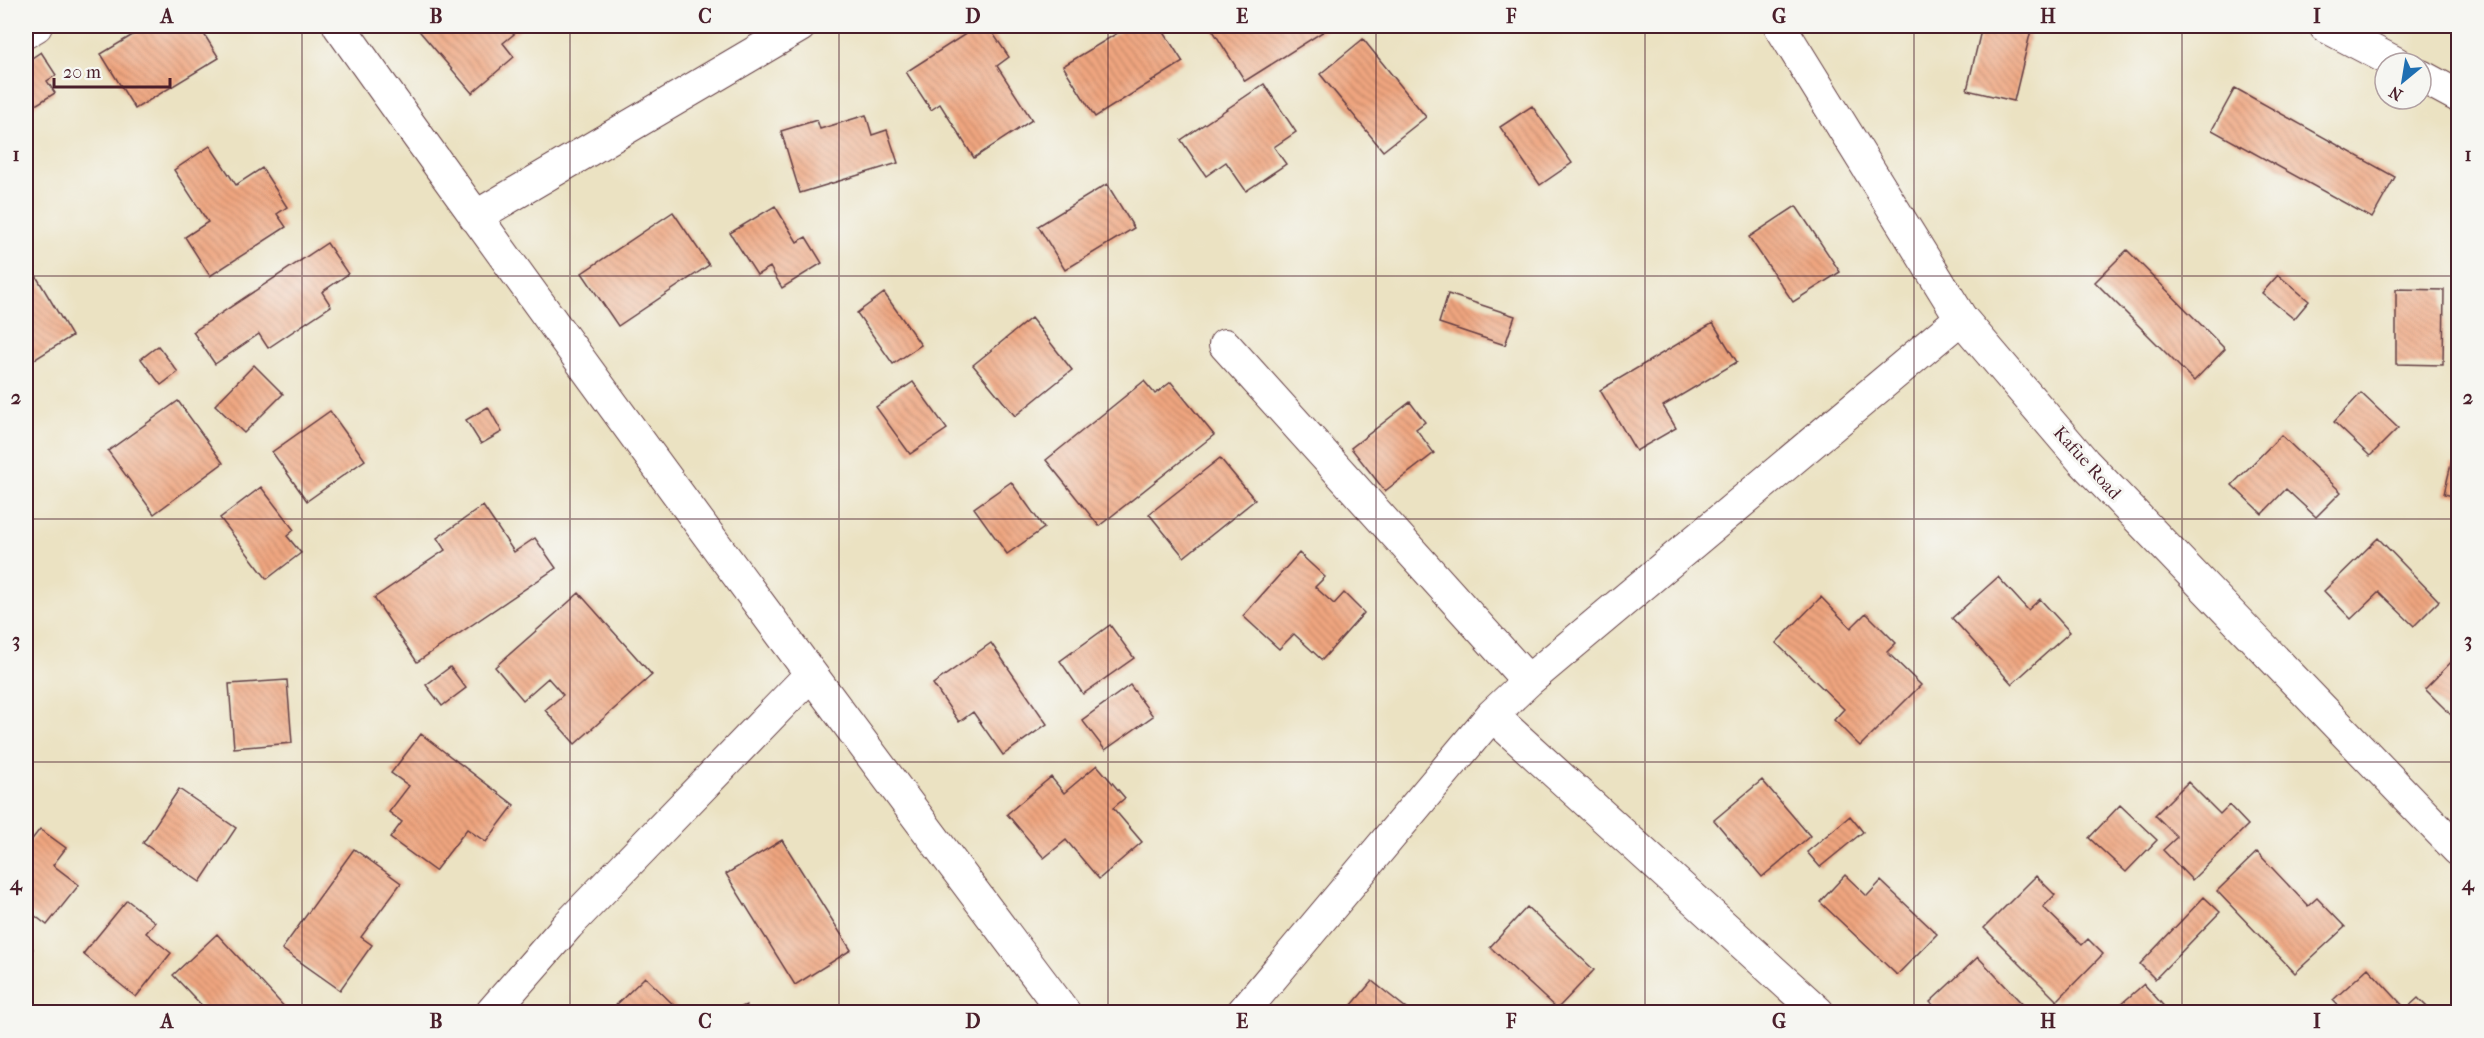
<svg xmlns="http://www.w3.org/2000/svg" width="2484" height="1038" viewBox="0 0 2484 1038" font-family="'IM FELL French Canon',serif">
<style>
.building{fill:url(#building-back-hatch)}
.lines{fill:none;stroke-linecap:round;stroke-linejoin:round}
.street-casing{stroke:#623c42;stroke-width:34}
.street{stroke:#fff;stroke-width:32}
.grid{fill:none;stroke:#4a1f2b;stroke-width:1.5;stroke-opacity:0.55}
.labels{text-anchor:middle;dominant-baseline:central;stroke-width:6;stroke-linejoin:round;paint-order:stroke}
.street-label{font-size:18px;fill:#4a1f2b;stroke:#f6f6f2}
.neatline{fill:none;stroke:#4a1f2b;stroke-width:2}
.grid-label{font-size:20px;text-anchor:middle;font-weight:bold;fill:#4a1f2b}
</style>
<defs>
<pattern id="building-back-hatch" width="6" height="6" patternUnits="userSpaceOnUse" patternTransform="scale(1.5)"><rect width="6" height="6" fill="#efa57f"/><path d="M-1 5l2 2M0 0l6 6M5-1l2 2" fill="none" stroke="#c48668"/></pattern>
</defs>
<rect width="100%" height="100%" fill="#f6f6f2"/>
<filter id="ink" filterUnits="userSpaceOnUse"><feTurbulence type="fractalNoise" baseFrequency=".0167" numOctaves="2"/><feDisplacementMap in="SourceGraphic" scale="12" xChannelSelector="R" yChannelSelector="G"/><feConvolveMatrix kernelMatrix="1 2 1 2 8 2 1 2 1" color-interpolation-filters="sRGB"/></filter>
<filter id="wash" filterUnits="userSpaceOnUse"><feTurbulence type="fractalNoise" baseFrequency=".008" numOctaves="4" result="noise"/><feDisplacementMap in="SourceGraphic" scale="24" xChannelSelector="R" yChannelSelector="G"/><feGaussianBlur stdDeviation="1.35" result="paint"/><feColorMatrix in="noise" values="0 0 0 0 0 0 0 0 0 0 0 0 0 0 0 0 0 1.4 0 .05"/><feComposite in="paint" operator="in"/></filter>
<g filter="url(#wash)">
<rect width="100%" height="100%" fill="#ebe2c2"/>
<g id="blocks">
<path class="building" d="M 145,26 L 199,26 L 219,58 L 135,109 L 101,54 L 146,27 Z
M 415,26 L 524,26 L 503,43 L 514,57 L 472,93 Z
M 978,26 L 988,26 L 1009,57 L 997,66 L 1032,120 L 974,158 L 940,104 L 931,110 L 906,72 Z
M 1129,26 L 1160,26 L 1183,62 L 1095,117 L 1063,66 Z
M 1210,26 L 1332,26 L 1245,81 Z
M 1982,26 L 2032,26 L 2014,101 L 1967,90 Z
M 1363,39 L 1426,117 L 1383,151 L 1320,74 Z
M 41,52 L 56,75 L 47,81 L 55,93 L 26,111 L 26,62 Z
M 1264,84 L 1296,132 L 1274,147 L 1286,164 L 1246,191 L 1226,162 L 1206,176 L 1181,140 Z
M 2235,88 L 2395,177 L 2372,218 L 2212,130 Z
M 1532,106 L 1572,163 L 1540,185 L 1500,127 Z
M 866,115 L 872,135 L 887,130 L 898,163 L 800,193 L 781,131 L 817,120 L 820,129 Z
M 210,146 L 236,185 L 262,168 L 287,207 L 277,214 L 286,227 L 210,276 L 185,237 L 208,222 L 174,170 Z
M 1107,184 L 1134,228 L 1065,270 L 1038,226 Z
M 775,206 L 797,242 L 806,237 L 822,263 L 782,288 L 770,267 L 757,275 L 730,233 Z
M 1796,206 L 1840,272 L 1793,302 L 1749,237 Z
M 673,212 L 709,265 L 618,326 L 582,273 Z
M 327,243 L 348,274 L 322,292 L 331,306 L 268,348 L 259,334 L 215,364 L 193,332 Z
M 2127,250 L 2225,349 L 2194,381 L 2095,282 Z
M 33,271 L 72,336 L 26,365 L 26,276 Z
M 2278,275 L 2309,301 L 2294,319 L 2262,293 Z
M 2396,289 L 2444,290 L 2443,365 L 2396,364 Z
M 884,293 L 921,345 L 893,364 L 857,313 Z
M 1448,294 L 1515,316 L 1505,345 L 1439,323 Z
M 1031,318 L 1072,370 L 1015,416 L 973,365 Z
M 1713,323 L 1737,362 L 1663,406 L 1676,428 L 1636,451 L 1600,390 Z
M 158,346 L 178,372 L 161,385 L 141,359 Z
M 254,365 L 283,394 L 244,433 L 215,405 Z
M 1144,381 L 1155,394 L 1171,382 L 1214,435 L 1099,526 L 1046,460 Z
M 913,382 L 947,429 L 910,454 L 876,407 Z
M 2361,393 L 2398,428 L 2370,456 L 2334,422 Z
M 178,401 L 223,463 L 154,514 L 108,451 Z
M 1410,402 L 1425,422 L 1416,429 L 1434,453 L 1385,491 L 1351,448 Z
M 488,407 L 502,432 L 481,444 L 466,420 Z
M 330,411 L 365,460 L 307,501 L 272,452 Z
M 2281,435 L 2341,492 L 2316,517 L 2286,489 L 2262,514 L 2232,485 Z
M 1220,458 L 1255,500 L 1184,557 L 1149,514 Z
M 2451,464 L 2458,465 L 2458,497 L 2444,494 Z
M 1011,482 L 1044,528 L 1007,554 L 974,508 Z
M 261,487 L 294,530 L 287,536 L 301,553 L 267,579 L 220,518 Z
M 483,506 L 514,552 L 535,538 L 556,568 L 417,662 L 374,598 L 445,550 L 437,538 Z
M 2378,538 L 2439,601 L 2414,626 L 2379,592 L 2351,619 L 2324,591 Z
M 1299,553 L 1325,577 L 1315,587 L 1334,604 L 1344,593 L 1364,613 L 1322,660 L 1294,634 L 1279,649 L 1243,616 Z
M 1998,577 L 2028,610 L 2040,599 L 2070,632 L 2012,684 L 1952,618 Z
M 579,593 L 652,675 L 575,744 L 545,710 L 563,695 L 548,678 L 523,700 L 495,667 Z
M 1821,597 L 1851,628 L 1866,613 L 1896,643 L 1887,652 L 1921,685 L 1860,746 L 1834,720 L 1844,709 L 1776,643 Z
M 1110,625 L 1134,658 L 1083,694 L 1060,661 Z
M 991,643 L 1047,724 L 1003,755 L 973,712 L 959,722 L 933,684 Z
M 2458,655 L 2458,711 L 2453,717 L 2425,689 Z
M 450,667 L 466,688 L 442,706 L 426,685 Z
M 287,680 L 292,743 L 234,748 L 229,684 Z
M 1130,685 L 1153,716 L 1105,750 L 1082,720 Z
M 421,734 L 514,805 L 486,842 L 467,829 L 435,871 L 390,838 L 402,822 L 389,812 L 409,786 L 391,773 Z
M 1097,765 L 1125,798 L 1113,808 L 1142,842 L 1099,879 L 1066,840 L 1044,858 L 1007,814 L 1051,777 L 1064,793 Z
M 1762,780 L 1810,836 L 1762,877 L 1714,820 Z
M 2188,782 L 2220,814 L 2229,805 L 2248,825 L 2192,880 L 2163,850 L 2177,837 L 2155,815 Z
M 179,789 L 236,828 L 200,882 L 143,843 Z
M 2120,805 L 2157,840 L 2126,872 L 2089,838 Z
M 1850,816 L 1863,832 L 1820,867 L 1807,852 Z
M 40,829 L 66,848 L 53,865 L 79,885 L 47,925 L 26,909 L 26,847 Z
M 782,840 L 851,950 L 795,985 L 726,874 Z
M 354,849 L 401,883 L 361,937 L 372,945 L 340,990 L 282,949 Z
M 2257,852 L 2308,906 L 2317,898 L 2345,927 L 2295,973 L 2217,891 Z
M 1845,875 L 1867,896 L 1881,881 L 1937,934 L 1897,975 L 1820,902 Z
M 2036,876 L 2055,895 L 2043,907 L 2082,945 L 2088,939 L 2103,954 L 2057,1001 L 1984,928 Z
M 2204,897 L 2220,912 L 2155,979 L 2140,964 Z
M 127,900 L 155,922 L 146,933 L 171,953 L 136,997 L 83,954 Z
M 1527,907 L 1594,970 L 1557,1009 L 1490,947 Z
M 217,934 L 289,1012 L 208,1012 L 173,975 Z
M 26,943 L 33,949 L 26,960 Z
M 1978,957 L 2030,1012 L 1940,1012 L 1930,1002 Z
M 2368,968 L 2406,1009 L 2418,998 L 2432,1012 L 2344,1012 L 2333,1000 Z
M 645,977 L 681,1012 L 609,1012 Z
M 1372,981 L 1411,1012 L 1346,1012 Z
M 2144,984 L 2169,1012 L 2127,1012 L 2120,1005 Z
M 746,1005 L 751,1012 L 732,1012 Z"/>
</g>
</g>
<g filter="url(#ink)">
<use href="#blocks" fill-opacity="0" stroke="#623c42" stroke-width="1.5"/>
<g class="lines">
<defs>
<path id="street" d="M 339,26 C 576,358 818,686 1064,1012
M 1780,26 L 1961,318 L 2084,462 L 2458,850
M 2325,26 L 2396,63
M 26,32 L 36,26
M 2421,76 L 2458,96
M 475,217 L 800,26
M 1225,345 L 1528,681
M 1492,715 L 1818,1012
M 492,1012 L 568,925 L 810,675
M 1243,1012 L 1492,715 L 1528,681 L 1961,318"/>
</defs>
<use href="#street" class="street-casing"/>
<use href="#street" class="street"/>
</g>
</g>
<path class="grid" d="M 302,26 L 302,1012M 570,26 L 570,1012M 839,26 L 839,1012M 1108,26 L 1108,1012M 1376,26 L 1376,1012M 1645,26 L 1645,1012M 1914,26 L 1914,1012M 2182,26 L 2182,1012M 26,276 L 2458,276M 26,519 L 2458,519M 26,762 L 2458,762"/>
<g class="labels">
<g class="street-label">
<text transform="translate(2087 463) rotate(48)">Kafue Road</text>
</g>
</g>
<rect width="2484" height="1038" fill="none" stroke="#f6f6f2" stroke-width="66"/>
<g transform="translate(2403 81) rotate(210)"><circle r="28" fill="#f6f6f2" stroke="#b1a0a2" stroke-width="1.5"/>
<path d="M0-4.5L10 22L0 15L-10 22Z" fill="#1f6fb2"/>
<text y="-9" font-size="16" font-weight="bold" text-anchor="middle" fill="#4a1f2b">N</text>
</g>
<path d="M54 78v9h116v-9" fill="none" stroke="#4a1f2b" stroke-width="3"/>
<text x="63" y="78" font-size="18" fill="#4a1f2b" stroke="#f6f6f2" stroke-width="4.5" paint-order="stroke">20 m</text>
<rect x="33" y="33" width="2418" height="972" class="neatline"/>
<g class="grid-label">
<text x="167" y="23">A</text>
<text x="436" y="23">B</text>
<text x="705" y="23">C</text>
<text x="973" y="23">D</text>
<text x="1242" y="23">E</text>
<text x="1511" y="23">F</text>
<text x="1779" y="23">G</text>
<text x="2048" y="23">H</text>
<text x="2317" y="23">I</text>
<text x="16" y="161">1</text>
<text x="2468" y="161">1</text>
<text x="16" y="404">2</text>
<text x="2468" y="404">2</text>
<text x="16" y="647">3</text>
<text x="2468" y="647">3</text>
<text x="16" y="890">4</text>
<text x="2468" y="890">4</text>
<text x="167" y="1028">A</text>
<text x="436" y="1028">B</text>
<text x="705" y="1028">C</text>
<text x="973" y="1028">D</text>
<text x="1242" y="1028">E</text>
<text x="1511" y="1028">F</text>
<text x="1779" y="1028">G</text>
<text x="2048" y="1028">H</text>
<text x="2317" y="1028">I</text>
</g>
</svg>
